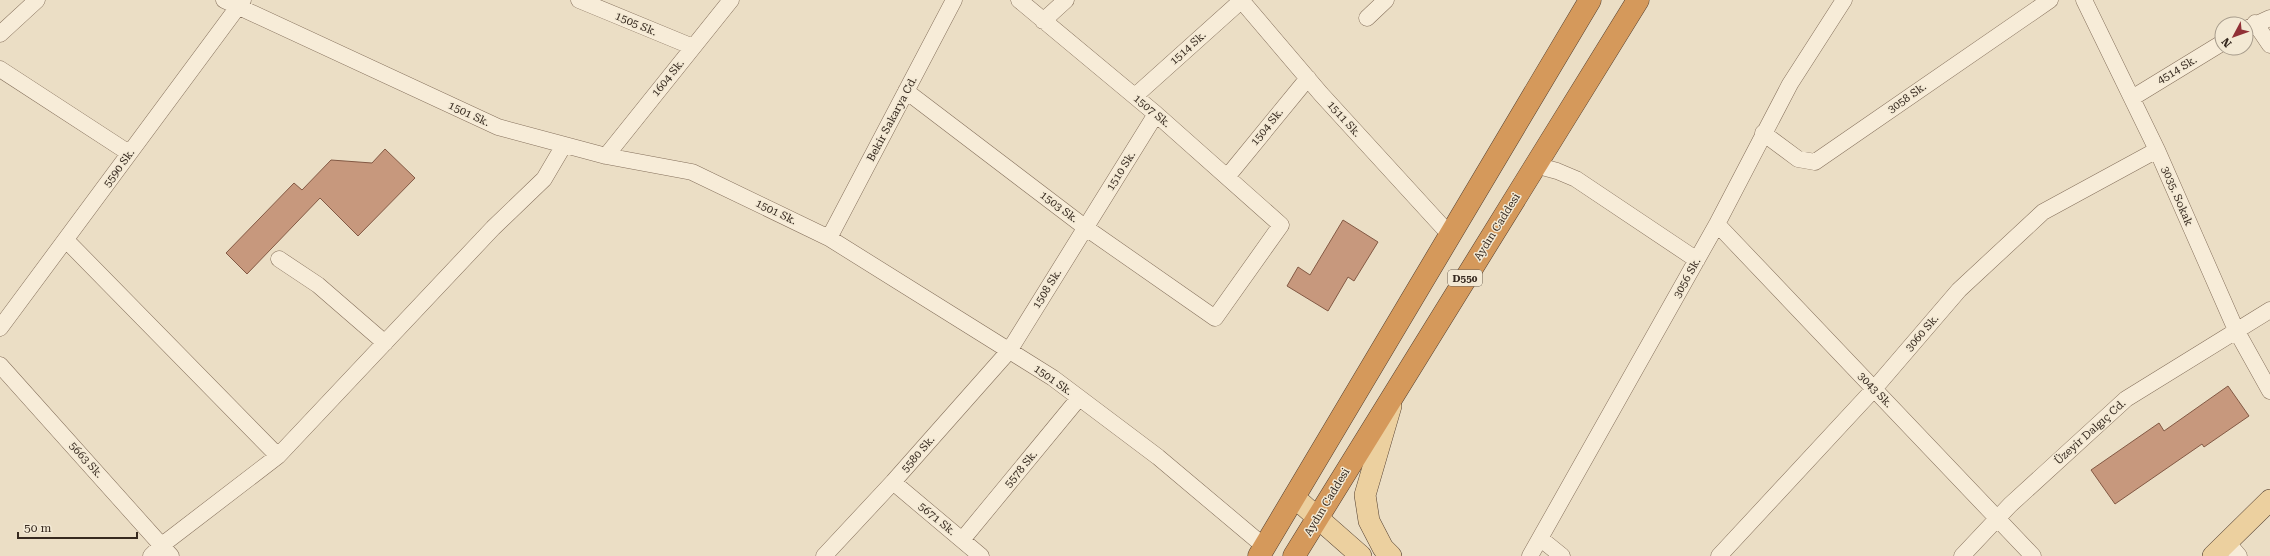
<svg xmlns="http://www.w3.org/2000/svg" width="2270" height="556" font-family="'Roboto Serif',serif">
  <style>
    .building { fill: #c7987d; stroke: #835944 }
    .lines { fill: none; stroke-linecap: round; stroke-linejoin: round }
    .minor-casing { stroke: #85705c; stroke-width: 17 }
    .major-casing { stroke: #533f30; stroke-width: 22 }
    .highway-casing { stroke: #533f30; stroke-width: 23 }
    .minor { stroke: #f7ecd8; stroke-width: 16 }
    .major { stroke: #ecd09f; stroke-width: 21 }
    .highway { stroke: #d5995b; stroke-width: 22 }
    .labels { text-anchor: middle; dominant-baseline: central; stroke-width: 3; stroke-linejoin: round; paint-order: stroke }
    .shield { fill: #f3e9d4; stroke: #6f6355; stroke-width: 1 }
    .shield-label { font-size: 10px; font-weight: bold; fill: #36291f }
    .street-label { font-size: 11px; fill: #36291f; stroke: #f3e9d4 }
  </style>
  <rect width="100%" height="100%" fill="#ebdec5"/>
  <path class="building" d="M385,149L415,178L358,236L320,198L247,274L226,253L294,183L302,190L331,160L372,163Z
    M1343,220L1378,242L1354,281L1348,277L1328,311L1287,286L1298,267L1310,275Z
    M2228,386L2249,416L2204,447L2202,444L2115,504L2091,470L2159,423L2164,431Z"/>
  <g class="lines">
    <defs>
      <path id="minor" d="M224,0L498,127L606,156L692,172L829,238L1053,378L1158,457L1265,547
        M579,0L693,47
        M1241,0L1321,94L1450,235
        M2084,0L2157,150L2236,330L2270,391
        M1367,18L1386,0
        M1043,21L1066,0
        M2255,23L2270,45
        M2246,29L2270,18
        M0,34L37,0
        M0,69L129,153
        M906,91L1086,228L1215,318L1281,225L1156,114L1019,0
        M1135,96L1242,0
        M2132,98L2222,43
        M1763,133L1798,159L1815,162L2050,0
        M606,156L731,0
        M1535,165L1557,171L1576,179L1697,260
        M1227,177L1308,78
        M1717,224L2033,556
        M829,238L954,0
        M66,240L278,456
        M279,259L318,285L385,343
        M0,328L243,0
        M0,365L171,556
        M893,482L981,556
        M1541,539L1562,556
        M962,540L1079,398
        M2227,542L2239,556
        M151,556L162,545L278,456L493,228L544,179L564,145
        M824,556L893,482L1009,351L1156,114
        M1530,556L1717,224L1790,84L1844,0
        M1719,556L1874,389L1959,290L2043,212L2157,150
        M1962,556L2010,505L2126,399L2270,310"/>
      <path id="major" d="M1391,406L1365,495L1369,521L1383,548L1391,556
        M1294,497L1361,556
        M2213,556L2270,500"/>
      <path id="highway" d="M1259,556L1590,0
        M1294,556L1638,0"/>
    </defs>
    <use href="#minor" class="minor-casing"/>
    <use href="#major" class="major-casing"/>
    <use href="#highway" class="highway-casing"/>
    <use href="#minor" class="minor"/>
    <use href="#major" class="major"/>
    <use href="#highway" class="highway"/>
  </g>
  <g class="labels">
    <rect class="shield" x="1448" y="270" width="34" height="16" rx="3"/>
    <g class="shield-label">
      <text x="1465" y="278">D550</text>
    </g>
    <g class="street-label">
      <text transform="translate(636 24) rotate(23)">1505 Sk.</text>
      <text transform="translate(1188 48) rotate(-42)">1514 Sk.</text>
      <text transform="translate(2177 70) rotate(-31)">4514 Sk.</text>
      <text transform="translate(668 78) rotate(-51)">1604 Sk.</text>
      <text transform="translate(1907 98) rotate(-35)">3058 Sk.</text>
      <text transform="translate(1152 111) rotate(40)">1507 Sk.</text>
      <text transform="translate(469 114) rotate(25)">1501 Sk.</text>
      <text transform="translate(892 119) rotate(-62)">Bekir Sakarya Cd.</text>
      <text transform="translate(1344 119) rotate(48)">1511 Sk.</text>
      <text transform="translate(1267 127) rotate(-51)">1504 Sk.</text>
      <text transform="translate(119 168) rotate(-54)">5590 Sk.</text>
      <text transform="translate(1121 171) rotate(-58)">1510 Sk.</text>
      <text transform="translate(2177 196) rotate(67)">3035. Sokak</text>
      <text transform="translate(1059 207) rotate(37)">1503 Sk.</text>
      <text transform="translate(776 212) rotate(26)">1501 Sk.</text>
      <text transform="translate(1497 227) rotate(-58)">Aydın Caddesi</text>
      <text transform="translate(1687 278) rotate(-61)">3056 Sk.</text>
      <text transform="translate(1047 289) rotate(-58)">1508 Sk.</text>
      <text transform="translate(1922 333) rotate(-49)">3060 Sk.</text>
      <text transform="translate(1053 380) rotate(35)">1501 Sk.</text>
      <text transform="translate(1875 390) rotate(46)">3043 Sk.</text>
      <text transform="translate(2090 432) rotate(-42)">Üzeyir Dalgıç Cd.</text>
      <text transform="translate(918 454) rotate(-49)">5580 Sk.</text>
      <text transform="translate(86 460) rotate(48)">5663 Sk.</text>
      <text transform="translate(1021 469) rotate(-50)">5578 Sk.</text>
      <text transform="translate(1327 502) rotate(-59)">Aydın Caddesi</text>
      <text transform="translate(937 519) rotate(40)">5671 Sk.</text>
    </g>
  </g>
  <g transform="translate(2234 36) rotate(229)"><circle r="19" fill="#f3e9d4" stroke="#a79c8c"/>
  <path d="M0-3L7 15L0 10L-7 15Z" fill="#913036"/>
  <text y="-6" font-size="11" font-weight="bold" text-anchor="middle" fill="#36291f">N</text>
  </g>
  <path d="M18 532v6h119v-6" fill="none" stroke="#36291f" stroke-width="2"/>
  <text x="24" y="532" font-size="12" fill="#36291f" stroke="#f3e9d4" stroke-width="3" paint-order="stroke">50 m</text>
</svg>
